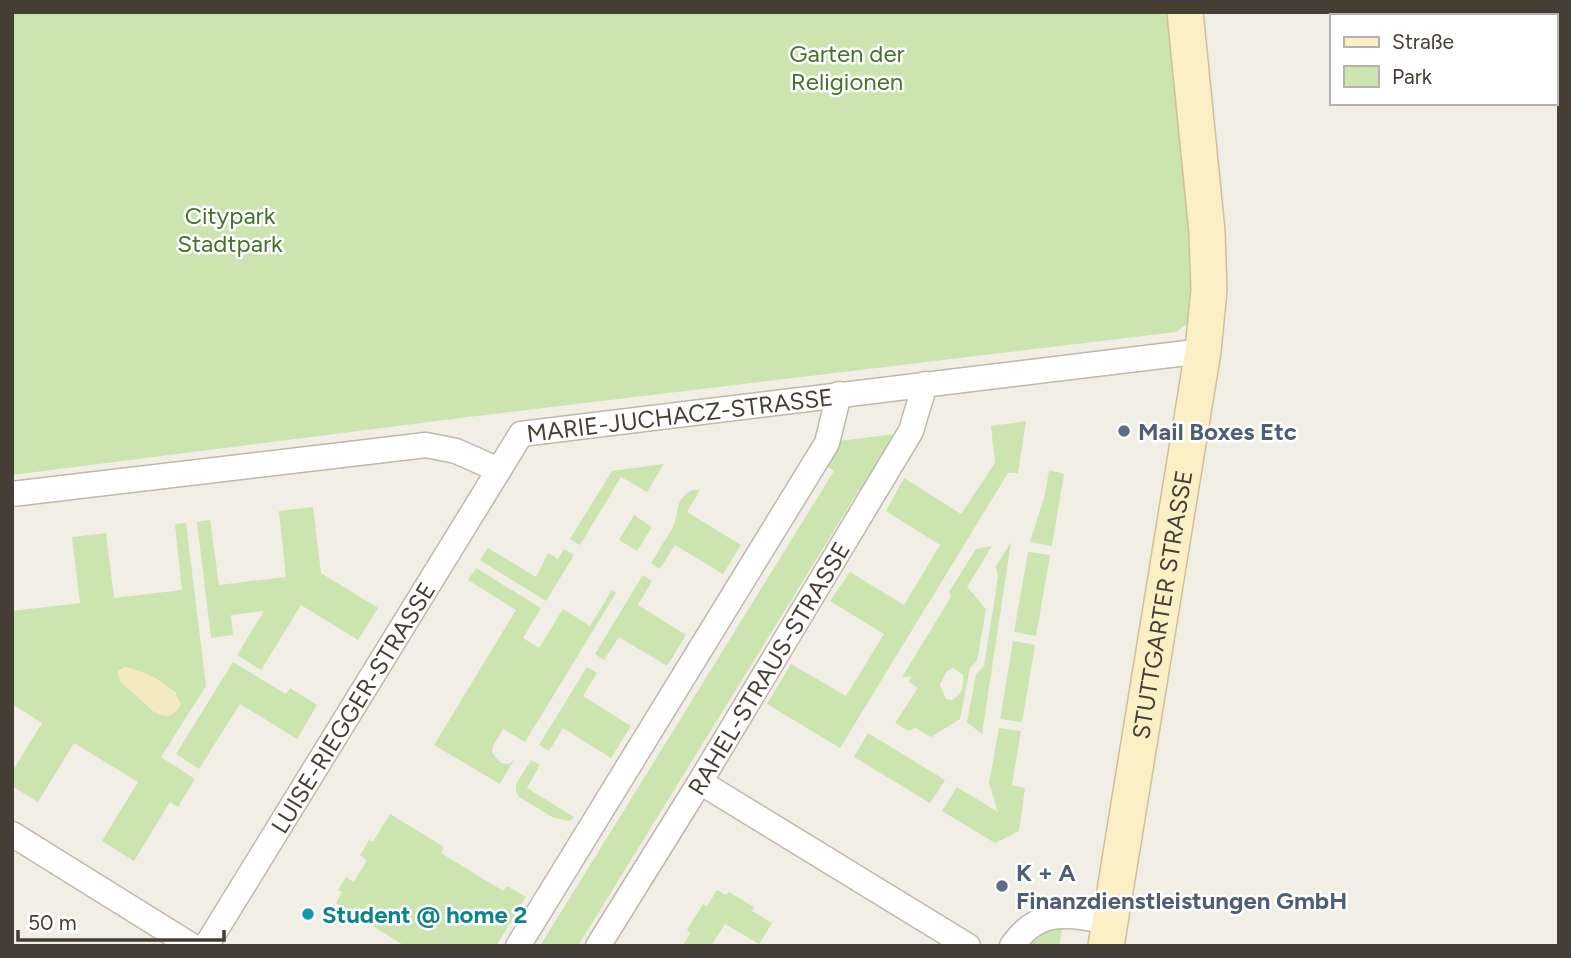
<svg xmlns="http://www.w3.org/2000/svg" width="1571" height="958" font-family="Figtree,sans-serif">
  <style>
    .green { fill: #cce4b0; fill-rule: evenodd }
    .sand { fill: #f4eac2 }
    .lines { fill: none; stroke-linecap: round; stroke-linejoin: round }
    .street-casing { stroke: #bfb8ab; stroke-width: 27 }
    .secondary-casing { stroke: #cfc197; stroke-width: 38 }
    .street { stroke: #fff; stroke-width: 24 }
    .secondary { stroke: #fbefc5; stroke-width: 35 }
    .service-dot { fill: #5c6f8a; stroke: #fff; stroke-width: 2.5 }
    .culture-dot { fill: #0f9aa8; stroke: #fff; stroke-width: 2.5 }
    .labels { text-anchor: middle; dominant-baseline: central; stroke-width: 5; stroke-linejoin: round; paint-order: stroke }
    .park-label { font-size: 24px; fill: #46722c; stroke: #fff }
    .street-label { font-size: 24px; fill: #443e35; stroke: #fff }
    .service-label { font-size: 24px; font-weight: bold; fill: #4e5e75; stroke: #fff; text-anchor: start }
    .culture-label { font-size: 24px; font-weight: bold; fill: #0d838f; stroke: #fff; text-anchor: start }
  </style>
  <rect width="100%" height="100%" fill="#f1eee5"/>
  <path class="green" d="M12,12H1168L1187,151L1194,319L1176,332L460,418L12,475Z
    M1026,421L1018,473H1008L840,748L767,704L791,664L846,696L884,634L830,601L850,572L904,605L940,545L886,511L904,478L961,514L995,463L991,426Z
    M902,433L870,489L859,490L578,946H540L834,471L825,465L840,441Z
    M664,464L647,492L621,477L580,545L570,539L612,471Z
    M1049,470L1064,474L1052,546L1030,542L1045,495Z
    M692,490H700L687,512L741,545L723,574L675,545L660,569L651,563C658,552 665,540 672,529C680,514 673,500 692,490Z
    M313,507L321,573L378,608L358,640L301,605L261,670L237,655L264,611L231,615L233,635L211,638L197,522L210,520L219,585L286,577L279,511Z
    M634,515L652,527L637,551L619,540Z
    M186,523L206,686L161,757L195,779L178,807L170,802L134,861L102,841L138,782L74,743L38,802L12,786V772L42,723L12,704V611L80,603L72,537L106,533L114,598L182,590L175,524ZM125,667L149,675L177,693L154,712L120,681Z
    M1011,542L982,734L967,722L976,674L984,666L998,577L996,566Z
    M992,546L967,587L986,609L977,661L970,668L960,719L931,737L915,728L909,731L895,723L918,688L909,682L912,676L902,677L951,597L949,592L976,549ZM953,668L963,675C964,686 963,694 952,700L946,699L940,685L946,672Z
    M488,548L536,577L548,553L558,559L564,549L574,555L546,601L480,560Z
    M1028,552L1050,555L1036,636L1014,632Z
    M476,568L541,608L523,638L539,648L563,609L590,626L612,590L616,593L525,742L503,729L493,746L492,753L501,763L509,764L514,760L500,784L434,745L516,610L468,580Z
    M643,575L652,581L638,605L686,635L667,666L619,637L604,660L595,654Z
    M1013,641L1035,645L1022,722L1000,719Z
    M233,662L286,694L290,688L317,705L297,739L240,704L199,769L176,754Z
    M587,667L597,673L583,696L631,726L611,758L563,728L549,751L539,745Z
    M999,728L1021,731L1012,785L1025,788L1019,831L995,843L942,811L957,787L998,812L989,783Z
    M868,733L945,780L930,803L854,757Z
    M531,760L540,765L527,788L574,817L570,821L554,818L519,797L516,792V784Z
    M390,814L444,847L441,853L503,891L507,886L526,897L496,946H405L336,903L342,892L338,890L346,877L354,882L367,860L360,855L369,840L373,842Z
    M717,890L726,895L729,892L754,907L752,911L772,923L759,944L725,924L711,946H683L690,933L687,930L703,904L707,906Z
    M1063,925L1059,946H1027L1034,936Z"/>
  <path class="sand" d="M125,667C146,672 172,683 181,704C168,729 151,709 138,697C129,689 118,683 118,671Z"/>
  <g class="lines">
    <defs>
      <g id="street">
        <path d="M12,494L426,445L456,451L499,470"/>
        <path d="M700,782L968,946"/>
        <path d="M12,834L192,946"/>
        <path id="s1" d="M206,946L521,434L1203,351"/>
        <path d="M518,946L827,443L839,394"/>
        <path id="s2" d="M598,946L700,782L911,431L925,384"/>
        <path d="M1012,946C1040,906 1068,915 1110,922"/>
      </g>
      <g id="secondary">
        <path id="s3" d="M1106,946L1203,351L1209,290L1207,232L1185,12"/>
      </g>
    </defs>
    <use href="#street" class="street-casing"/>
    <use href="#secondary" class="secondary-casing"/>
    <use href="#street" class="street"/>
    <use href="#secondary" class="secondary"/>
  </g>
  <g class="service-dot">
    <circle cx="1124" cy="431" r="7"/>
    <circle cx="1002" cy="886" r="7"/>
  </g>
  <circle class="culture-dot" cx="308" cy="914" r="7"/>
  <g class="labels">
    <g class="park-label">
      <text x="847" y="53">Garten der<tspan x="847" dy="28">Religionen</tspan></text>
      <text x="230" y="215">Citypark<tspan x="230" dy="28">Stadtpark</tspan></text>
    </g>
    <g class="street-label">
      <text stroke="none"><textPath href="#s1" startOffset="761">MARIE-JUCHACZ-STRASSE</textPath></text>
      <text stroke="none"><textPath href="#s3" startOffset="346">STUTTGARTER STRASSE</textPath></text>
      <text stroke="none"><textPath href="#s2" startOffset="326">RAHEL-STRAUS-STRASSE</textPath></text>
      <text stroke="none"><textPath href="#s1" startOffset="280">LUISE-RIEGGER-STRASSE</textPath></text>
    </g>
    <g class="service-label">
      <text x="1138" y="431">Mail Boxes Etc</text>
      <text x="1016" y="872">K + A<tspan x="1016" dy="28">Finanzdienstleistungen GmbH</tspan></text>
    </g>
    <g class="culture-label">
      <text x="322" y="914">Student @ home 2</text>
    </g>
  </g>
  <rect width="1571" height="958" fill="none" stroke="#443e35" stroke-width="28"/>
  <rect x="1330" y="14" width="228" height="91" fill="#ffffff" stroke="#b4b2ae" stroke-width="2"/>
  <rect x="1344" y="37" width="35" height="10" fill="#fbefc5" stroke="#b4b2ae" stroke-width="2"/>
  <text x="1392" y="49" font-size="21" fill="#443e35">Straße</text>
  <rect x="1344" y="66" width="35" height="21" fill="#cce4b0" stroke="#b4b2ae" stroke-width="2"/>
  <text x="1392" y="84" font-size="21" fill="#443e35">Park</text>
  <path d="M18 930v10h206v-10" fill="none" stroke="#443e35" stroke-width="3.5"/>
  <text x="28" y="930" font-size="21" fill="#443e35" stroke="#ffffff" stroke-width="5" paint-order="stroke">50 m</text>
</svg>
